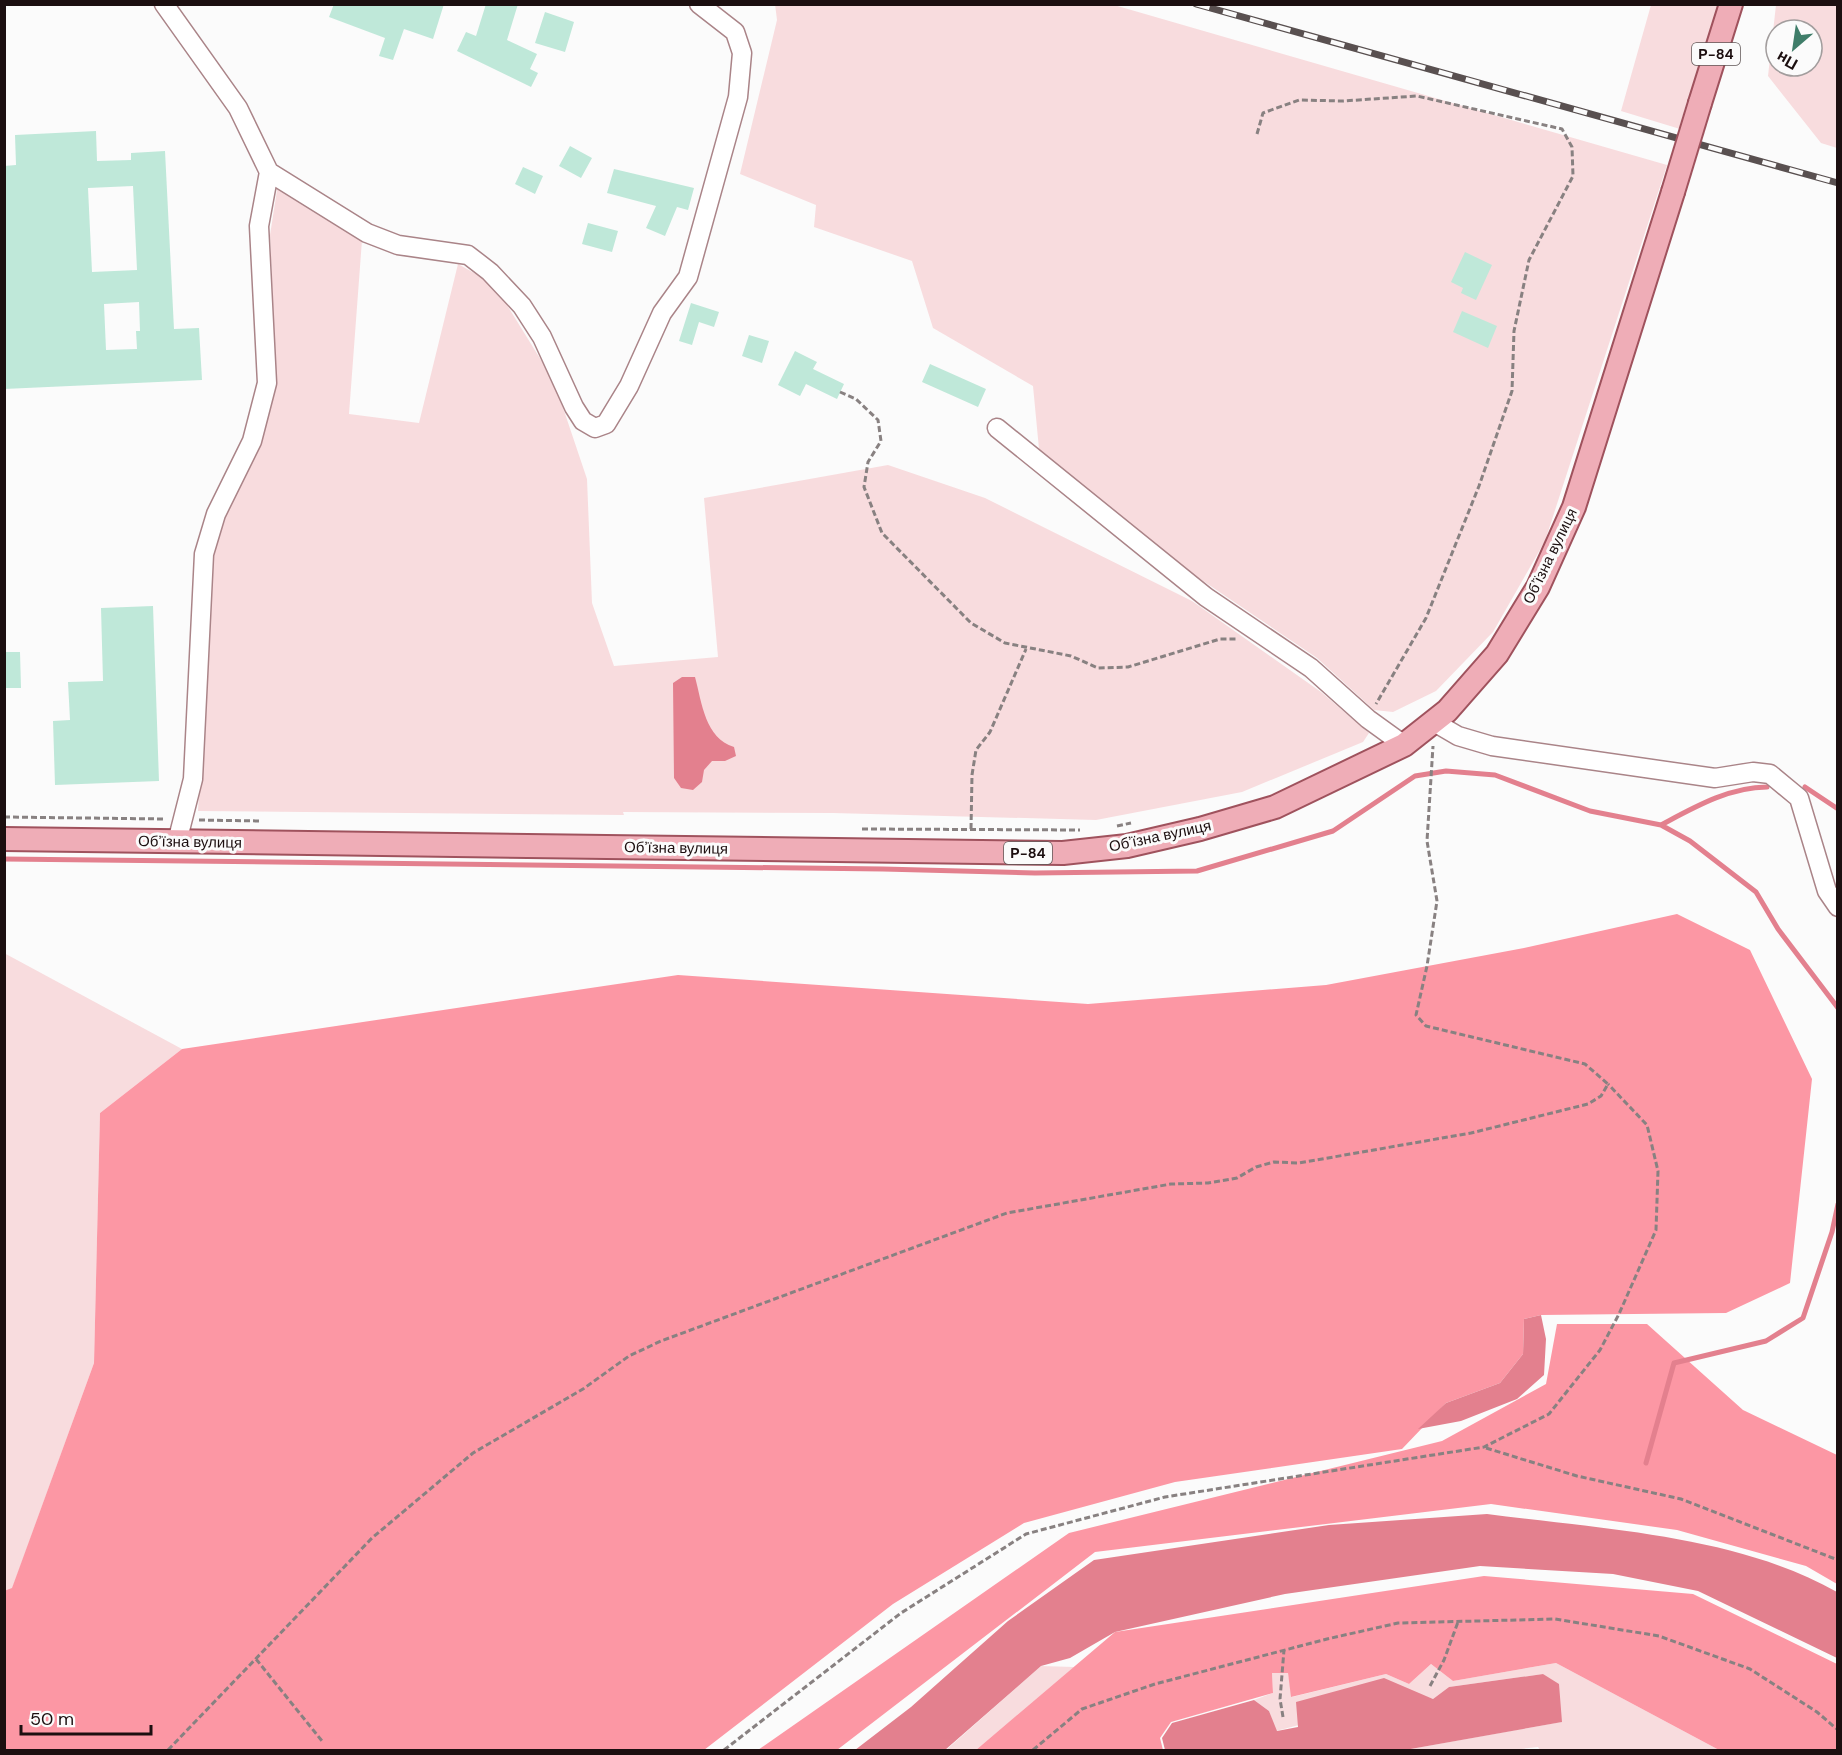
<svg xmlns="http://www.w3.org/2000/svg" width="1842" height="1755" font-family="'DM Sans',sans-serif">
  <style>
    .green { fill: #f8dcde; fill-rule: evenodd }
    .forest { fill: #fc97a4 }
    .water { fill: #e3808e }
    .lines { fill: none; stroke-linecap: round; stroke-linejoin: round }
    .stream { stroke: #e3808e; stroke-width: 5 }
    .building { fill: #bfe8d9; fill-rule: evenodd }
    .minor-casing { stroke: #aa8488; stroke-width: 21 }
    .major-casing { stroke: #9f525d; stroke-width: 26 }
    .path { stroke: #888181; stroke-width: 3; stroke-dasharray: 6 3; stroke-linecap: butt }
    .minor { stroke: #fff; stroke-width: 18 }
    .major { stroke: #efadb7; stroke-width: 22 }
    .rail-casing { stroke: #595050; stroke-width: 7 }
    .rail { stroke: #fbfbfb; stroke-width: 4.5; stroke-dasharray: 14; stroke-linecap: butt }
    .major-bridge-casing { stroke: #9f525d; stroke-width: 26; stroke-linecap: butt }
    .major-bridge { stroke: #efadb7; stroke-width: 22 }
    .labels { text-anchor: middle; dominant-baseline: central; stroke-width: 6; stroke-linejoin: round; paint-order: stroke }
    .shield { fill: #fbfbfb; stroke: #5f5656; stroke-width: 1.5 }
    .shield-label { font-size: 14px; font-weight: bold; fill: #1c0f10 }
    .street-label { font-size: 15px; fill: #1c0f10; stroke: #fbfbfb }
  </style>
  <rect width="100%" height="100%" fill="#fbfbfb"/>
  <path class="green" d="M775,4L1114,5L1667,165L1545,541L1493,632L1436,691L1393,712L1374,710L1317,658L1181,566L1039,449L1033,386L933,328L912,261L814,227L816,205L740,174L777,20Z
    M1651,5H1720L1680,129L1621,111Z
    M1776,5H1837V148L1821,143L1768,76ZM1776,30H1812V66H1776Z
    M278,184L362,240L349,414L419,423L458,264L494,284L554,381L587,479L592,603L614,666L718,657L704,498L888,465L985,498L1192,601L1321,692L1369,733L1363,742L1242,792L1096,820L833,813L623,812L624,815L198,811L211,556L276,380L270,235Z
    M4,953L182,1049L100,1113L94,1363L12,1589L5,1591Z
    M1556,1663L1719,1750H1540L1538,1747L1512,1750H1405L1561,1722L1543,1674L1449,1687L1433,1699L1418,1694L1276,1731L1269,1711L1254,1700L1273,1693L1272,1673H1288L1292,1697L1386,1674L1409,1684L1431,1664L1453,1681Z
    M1041,1666L1074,1667L976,1750H946Z"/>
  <path class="forest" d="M1677,914L1750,950L1812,1079L1790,1283L1726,1313L1541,1315L1524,1319L1523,1354L1500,1383L1446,1403L1402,1449L1175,1482L1024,1523L893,1604L704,1750H5L4,1591L12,1588L94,1363L100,1113L182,1049L678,975L1088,1004L1326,985L1524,948Z
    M1557,1324H1647L1743,1410L1837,1455V1584L1806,1566L1677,1530L1491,1504L1095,1552L837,1750H758L1069,1533L1442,1441L1546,1384Z
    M1484,1576L1693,1594L1837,1664V1750H1719L1556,1663L1453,1681L1431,1664L1409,1684L1386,1674L1291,1697L1288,1673H1272L1273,1693L1171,1722L1160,1738L1163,1750H976L1115,1632Z"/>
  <path class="water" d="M682,677H695C702,703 705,738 734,747L736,756L725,761H712L704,770L702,782L693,790L681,788L674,778L673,683Z
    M1541,1315L1546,1339L1544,1375L1517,1399L1461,1421L1418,1429L1446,1403L1500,1383L1523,1354L1524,1319Z
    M1487,1514C1601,1529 1737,1535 1837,1592V1658L1698,1591L1613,1574L1480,1566L1285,1594L1115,1632L1070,1658L1041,1666L945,1750H855L911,1707L1008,1621L1094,1560L1329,1525Z
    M1543,1674L1559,1684L1562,1722L1405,1750H1165L1162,1738L1172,1723L1254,1700L1269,1711L1277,1731L1298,1727L1296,1702L1384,1678L1433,1699L1449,1687Z"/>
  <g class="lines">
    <path class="stream" d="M1767,787C1729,787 1693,808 1661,825L1690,841L1756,892L1778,929L1838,1008
      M1805,787L1838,809
      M4,859L883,869L1035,873L1197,871L1333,831L1415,776L1446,771L1495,775L1590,811L1661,825
      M1646,1463L1674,1363L1766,1341L1803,1318L1832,1232L1838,1204"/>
  </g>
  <path class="building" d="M334,4H444L433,39L404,29L393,60L379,56L385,38L329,17Z
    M486,4H518L507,40L537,54L530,69L538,73L531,87L457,51L466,32L476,36Z
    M545,12L574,22L565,52L535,43Z
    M96,131L97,161L131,160V153L165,151L174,329L199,328L202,380L4,389V166L16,165L15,135ZM133,186L137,270L92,272L88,188ZM139,302L140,331H136L137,349L106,350L104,304Z
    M570,146L592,158L581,178L559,166Z
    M523,167L543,176L535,194L515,184Z
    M614,169L694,188L688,210L677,207L665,236L646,228L656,206L607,193Z
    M588,223L618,231L612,252L582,244Z
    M1465,252L1492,265L1476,300L1461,293L1463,288L1451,282Z
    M691,303L719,312L714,327L699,322L692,345L679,341Z
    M1462,311L1497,326L1488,348L1453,332Z
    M749,335L769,341L762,363L742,356Z
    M795,351L817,362L813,369L844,384L837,399L806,384L800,396L778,385Z
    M930,364L986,389L978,407L922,382Z
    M153,606L159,781L55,785L53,721L70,720L68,682L103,681L101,608Z
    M4,652H20L21,688H4Z"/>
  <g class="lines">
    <defs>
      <path id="minor" d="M164,4L238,108L269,172L367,233L398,245L468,255L490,272L522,306L542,337L574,407L583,421L595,428L606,424L629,386L662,313L688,277L738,97L742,53L735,32L699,4
        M997,428L1206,597L1311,668L1368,719L1404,745
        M1434,722L1458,736L1492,746L1715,778L1753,772L1770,774L1799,798L1827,891L1838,907
        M177,842L193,779L204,554L216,514L252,441L267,383L259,226L269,172"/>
      <path id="major" d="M1700,103L1731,4
        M4,839L1063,853L1127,846L1200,829L1275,807L1404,745L1447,711L1497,654L1538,587L1574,507L1673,192"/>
    </defs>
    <use href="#minor" class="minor-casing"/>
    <use href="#major" class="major-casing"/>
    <path class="path" d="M1257,134L1263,113L1299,100L1343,101L1417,96L1562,129L1572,147L1573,176L1529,260L1514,331L1512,391L1479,486L1426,618L1376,704
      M840,392L856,399L878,420L881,441L868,462L864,487L882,533L971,623L1005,643L1071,656L1098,668L1128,667L1220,639H1236
      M4,817L165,819
      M199,820L261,821
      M1117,826L1131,823
      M862,829L1080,830
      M971,829L972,775L976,750L990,732L1026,649
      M1486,1448L1577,1476L1681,1499L1838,1560
      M256,1659L322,1741
      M1430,1686L1444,1660L1458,1622
      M1283,1717L1280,1699L1284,1650
      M168,1750L372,1538L473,1453L583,1389L629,1356L661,1341L1007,1213L1171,1184L1208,1183L1237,1178L1256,1167L1274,1162L1299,1163L1471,1133L1588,1104L1601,1096L1608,1084L1585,1064L1426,1026L1416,1015L1427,966L1437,901L1427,841L1433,746
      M724,1750L901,1613L1026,1534L1165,1497L1484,1447L1549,1414L1600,1350L1619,1314L1656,1230L1658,1171L1647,1125L1608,1084
      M1033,1750L1082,1709L1155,1684L1327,1639L1398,1623L1555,1619L1659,1636L1750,1669L1817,1712L1838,1730"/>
    <use href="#minor" class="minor"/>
    <use href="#major" class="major"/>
    <defs>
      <path id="rail" d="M1196,4L1838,183"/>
    </defs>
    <use href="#rail" class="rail-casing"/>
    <use href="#rail" class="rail"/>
    <defs>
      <path id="major-bridge" d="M1673,192L1700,103"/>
    </defs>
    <use href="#major-bridge" class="major-bridge-casing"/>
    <use href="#major-bridge" class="major-bridge"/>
  </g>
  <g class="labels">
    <g class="shield">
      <rect x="1692" y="43" width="48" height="22" rx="4.5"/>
      <rect x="1004" y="842" width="48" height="22" rx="4.5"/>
    </g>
    <g class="shield-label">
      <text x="1716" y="54">Р-84</text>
      <text x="1028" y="853">Р-84</text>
    </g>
    <g class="street-label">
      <text transform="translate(1550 556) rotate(-64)">Обʼїзна вулиця</text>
      <text transform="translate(1160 836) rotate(-12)">Обʼїзна вулиця</text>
      <text transform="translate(190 842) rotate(1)">Обʼїзна вулиця</text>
      <text transform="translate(676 848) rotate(1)">Обʼїзна вулиця</text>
    </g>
  </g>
  <rect width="1842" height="1755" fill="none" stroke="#1c0f10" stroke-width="12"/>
  <g transform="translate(1794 48) rotate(209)"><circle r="28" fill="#fbfbfb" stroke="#a29d9d" stroke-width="1.5"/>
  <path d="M0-4.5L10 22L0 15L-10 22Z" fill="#3f7d69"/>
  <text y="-9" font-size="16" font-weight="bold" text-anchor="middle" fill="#1c0f10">Пн</text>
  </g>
  <path d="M21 1725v9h130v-9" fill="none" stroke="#1c0f10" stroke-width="3"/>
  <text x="30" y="1725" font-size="18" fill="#1c0f10" stroke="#fbfbfb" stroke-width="4.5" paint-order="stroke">50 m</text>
</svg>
